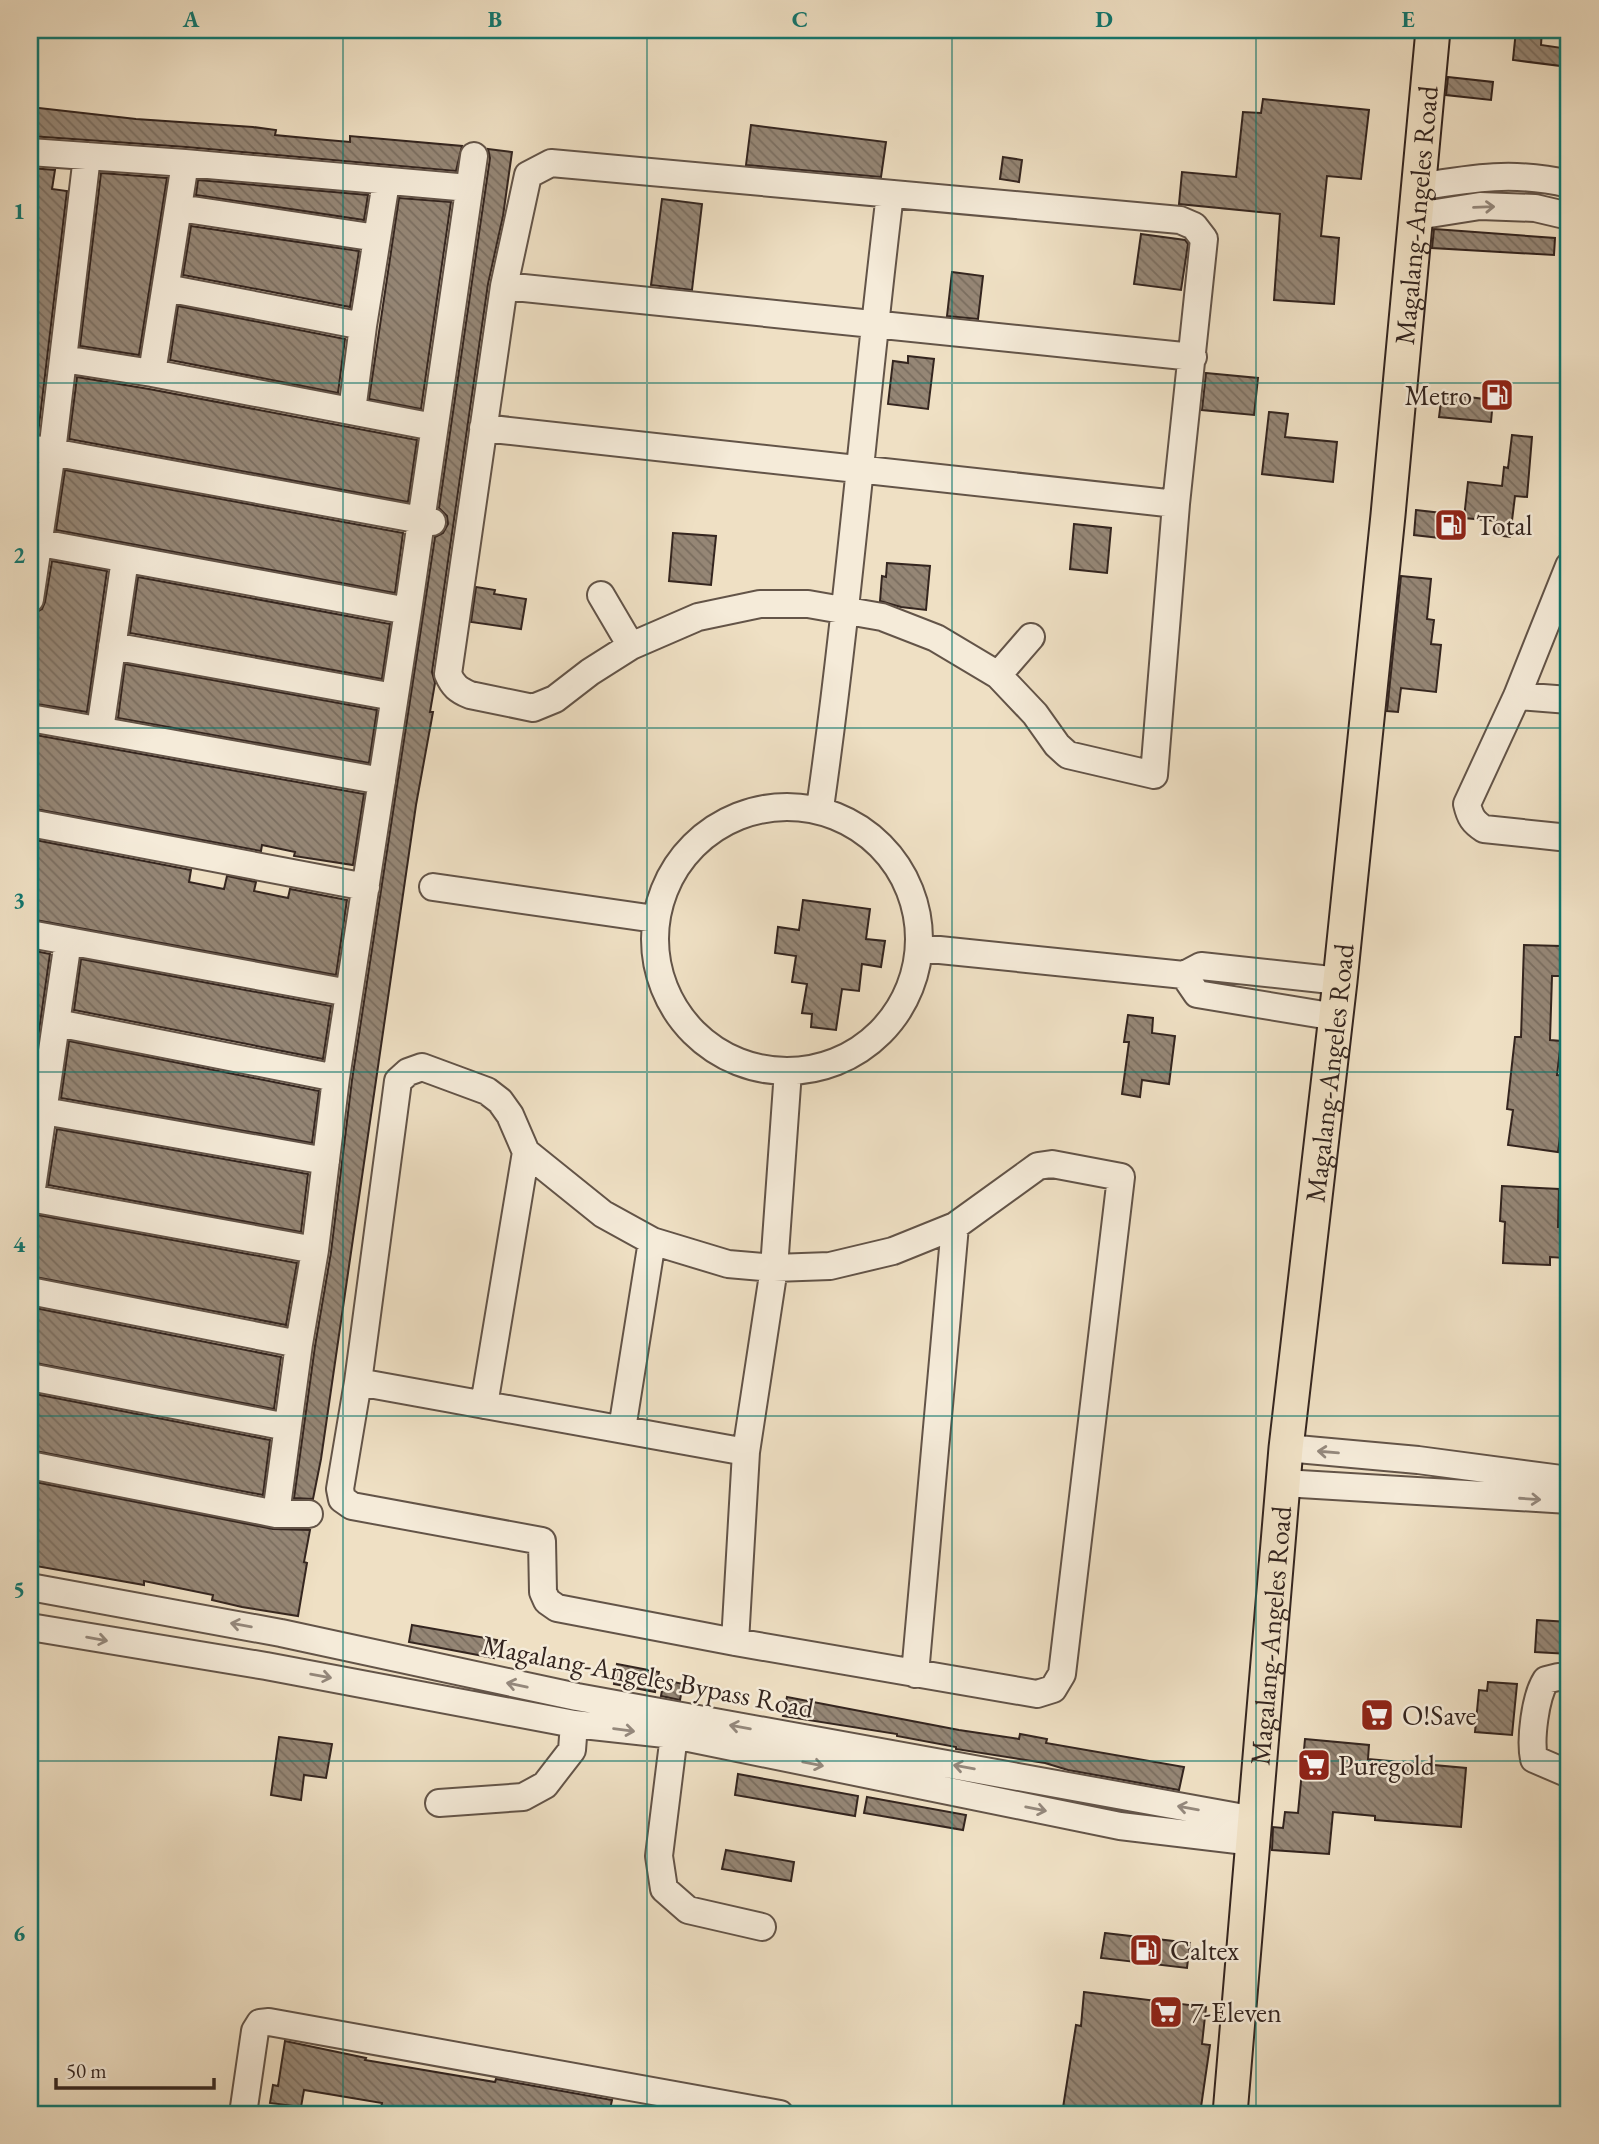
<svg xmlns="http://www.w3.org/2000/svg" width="1599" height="2144" font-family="'EB Garamond',serif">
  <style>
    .building { fill: url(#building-back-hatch); stroke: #34251f; stroke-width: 2 }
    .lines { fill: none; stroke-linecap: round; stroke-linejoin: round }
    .minor-casing { stroke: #635448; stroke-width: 30 }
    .major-casing { stroke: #34251f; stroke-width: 37 }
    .minor { stroke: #f5ebd9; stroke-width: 26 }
    .major { stroke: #efe0c4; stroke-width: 33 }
    .oneway { stroke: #94887c }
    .grid { fill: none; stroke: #0f766e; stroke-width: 2; stroke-opacity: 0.55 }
    .labels { text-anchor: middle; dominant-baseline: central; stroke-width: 5; stroke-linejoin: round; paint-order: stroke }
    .street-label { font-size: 28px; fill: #34251f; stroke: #f5ebd9 }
    .poi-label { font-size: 28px; fill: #34251f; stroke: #f5ebd9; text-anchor: start }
    .neatline { fill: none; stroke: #0f766e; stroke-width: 2.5 }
    .grid-label { font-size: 23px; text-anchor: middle; font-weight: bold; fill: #0f766e }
  </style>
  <defs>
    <pattern id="building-back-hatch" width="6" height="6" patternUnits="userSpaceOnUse" patternTransform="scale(1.75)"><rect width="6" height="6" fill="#958675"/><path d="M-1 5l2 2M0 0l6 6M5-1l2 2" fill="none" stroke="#7a6d5f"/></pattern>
  </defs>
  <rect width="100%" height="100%" fill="#efe0c4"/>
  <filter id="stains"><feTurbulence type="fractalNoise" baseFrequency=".00286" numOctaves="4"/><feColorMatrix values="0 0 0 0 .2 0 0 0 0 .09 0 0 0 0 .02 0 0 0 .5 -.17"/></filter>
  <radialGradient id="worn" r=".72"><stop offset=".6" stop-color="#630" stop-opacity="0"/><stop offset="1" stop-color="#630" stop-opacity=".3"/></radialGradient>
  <path class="building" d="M1516,30H1542L1541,45L1569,49V67L1513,60Z
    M1448,77L1493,82L1491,100L1446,95Z
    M1263,99L1369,110L1361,179L1327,176L1321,236L1339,238L1334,304L1274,300L1280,214L1179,204L1182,172L1236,177L1243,112L1261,113Z
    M30,107L136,119L253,127L276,130L275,135L327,140L350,142V136L462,146L456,171L186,147L30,136Z
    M751,125L886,142L881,177L746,165Z
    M488,149L512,152L503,216L488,284L432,672L435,683L430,712H433L416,805L321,1459L313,1499L294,1498L315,1346L331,1252L352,1080L435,537L443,533L448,524L447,516L439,508L490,158Z
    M1003,157L1022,160L1019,182L1000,179Z
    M30,168L55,170L52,189L67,191L38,434L30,433Z
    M101,173L167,178L139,355L80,346Z
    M198,180L368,195L364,220L196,195Z
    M399,198L451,202L421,409L369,399Z
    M662,199L702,204L692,290L651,285Z
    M191,226L359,251L350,307L183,275Z
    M1434,229L1555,238L1554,255L1432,248Z
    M1141,234L1185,240L1188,244L1181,290L1134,284Z
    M952,272L983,276L978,319L947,316Z
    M178,306L345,339L338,393L170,360Z
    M908,356L934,359L928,409L888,404L893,361L908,363Z
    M1206,373L1258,378L1254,415L1202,410Z
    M77,377L149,389L417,440L408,502L69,439Z
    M1442,394L1493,400L1491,422L1439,417Z
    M1269,412L1288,414L1285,437L1337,442L1333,482L1262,474Z
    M1512,435L1532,437L1527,497L1515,496L1510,537L1494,535L1496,521L1464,518L1468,482L1502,486L1504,467L1508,468Z
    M65,470L403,533L395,593L56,530Z
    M1416,510L1459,515L1457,540L1414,535Z
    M1074,524L1111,528L1107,573L1070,569Z
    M673,533L716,536L711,585L669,581Z
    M52,561L107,571L87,712L30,703V636L33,614L42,609L45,602Z
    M887,563L930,566L926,610L901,607L880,601L882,576L886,577Z
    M1401,576L1431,579L1427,619L1434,620L1431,644L1441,645L1436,692L1401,688L1398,712L1387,711Z
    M138,577L390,624L382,679L130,633Z
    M476,587L495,590L494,594L526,599L521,629L471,622Z
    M125,664L377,710L369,763L118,718Z
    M30,734L364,794L353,865L294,856L295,852L262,845L261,851L30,808Z
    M30,839L191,870L189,882L224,889L227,876L256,882L254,891L288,898L290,889L347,900L336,975L30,919Z
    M803,900L870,909L866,939L885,941L881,967L862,964L859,991L842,989L836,1030L811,1027L812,1014L802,1013L807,984L792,982L796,956L775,953L778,927L799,930Z
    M1524,945L1561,946V976H1552L1550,1040L1561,1041L1557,1075L1568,1076L1558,1152L1508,1145L1513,1110L1507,1109L1515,1037H1521Z
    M30,950L50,954L30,1094Z
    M81,959L331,1006L323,1059L74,1010Z
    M1128,1015L1153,1018L1152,1033L1175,1036L1169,1084L1142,1080L1140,1097L1122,1094L1129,1042H1124Z
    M69,1041L319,1091L312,1143L61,1098Z
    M57,1129L308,1174L301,1232L48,1185Z
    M1502,1186L1559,1189L1558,1227H1567L1565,1258L1550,1257V1265L1503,1263L1505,1222L1500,1221Z
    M38,1215L297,1263L286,1325L30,1276V1217Z
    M30,1307L281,1357L274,1409L30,1362Z
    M30,1393L270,1440L263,1495L30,1450Z
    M30,1481L273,1529L310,1530L304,1562L307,1563L298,1616L242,1607L212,1600L213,1595L144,1581V1585L30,1565Z
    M1537,1620L1569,1622V1654L1535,1652Z
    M412,1625L497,1640L494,1658L409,1642Z
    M617,1664L659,1672L655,1692L614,1684Z
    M664,1680L683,1684L680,1700L661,1696Z
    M1488,1682L1517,1684L1512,1735L1475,1732L1479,1690L1487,1691Z
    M787,1697L959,1730L1019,1739L1020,1734L1047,1739L1046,1743L1184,1767L1179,1790L1068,1770L1045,1763L956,1749V1747L897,1736V1734L783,1716Z
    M279,1737L332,1744L326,1778L304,1775L301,1800L271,1795Z
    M1305,1739L1369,1745L1368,1759L1466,1768L1461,1827L1375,1820V1816L1333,1812L1329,1854L1272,1850L1273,1827L1283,1828L1285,1812L1298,1813Z
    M738,1774L858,1796L855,1816L735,1795Z
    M867,1797L966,1815L963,1830L864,1813Z
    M726,1850L794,1862L791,1881L722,1869Z
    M1105,1933L1190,1943L1187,1968L1101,1958Z
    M1084,1992L1206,2007L1202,2044L1210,2045L1200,2114H1062L1076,2025L1081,2026Z
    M285,2041L366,2058L365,2060L495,2082L496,2079L612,2100L609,2114H503L471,2108L470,2114H391L380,2112L382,2103L304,2090L301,2107L270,2103L273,2085L278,2086Z"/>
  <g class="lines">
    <defs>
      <path id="minor" d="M30,152L185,163L469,188
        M551,163L1180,220L1194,226L1204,239L1176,504L1154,775L1068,755L1057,745L1035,714L998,675L936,638L882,617L808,604H760L698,617L631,646L590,672L555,699L533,708L470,695C458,690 453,686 448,674L504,286L528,175Z
        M1419,187C1473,178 1515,171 1569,184
        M179,208L377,238
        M1417,216L1480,206L1535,208L1569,216
        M504,286L1193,357
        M166,288L363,326
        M63,359L152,373L434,427
        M152,373L185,163
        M352,411L363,326L386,182
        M483,428L1176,504
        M30,448L432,522
        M30,541L408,611
        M1569,566L1517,696L1467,804C1470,817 1473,822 1484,829L1569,838
        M601,595L631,646
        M30,599L52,452L87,156
        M112,646L394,697
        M998,675L1031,637
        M1517,696L1569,700
        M30,718L382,781
        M100,730L125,559
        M655 939a132 132 0 1 1 264 0a132 132 0 1 1-264 0Z
        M820,808C849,604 865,399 890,194
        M30,823L366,887
        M433,887L655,919
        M30,934L349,993
        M920,948L1184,975L1201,966L1340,981
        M1184,975L1197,994L1336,1017
        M57,1023L336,1078
        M422,1067L487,1091L500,1101L510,1115L526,1152L603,1214L652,1241L728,1264L774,1268L830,1266L893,1251L955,1226L1038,1166L1052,1164L1121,1177L1062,1674L1053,1689L1037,1694L735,1642L557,1608L547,1601L543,1592L542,1541L352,1506L342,1499L340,1489L358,1382L398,1081L408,1072Z
        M44,1111L326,1161
        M30,1198L315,1250
        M30,1202L68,941
        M30,1291L299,1344
        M30,1377L287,1427
        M358,1382L746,1452
        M484,1405L526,1152
        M622,1429L652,1241
        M1286,1448L1418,1460L1569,1480
        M30,1465L276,1514H309
        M1283,1483L1569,1500
        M276,1514L299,1344L315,1250L336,1078L408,611L474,156
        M30,1587L281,1633L577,1697L1255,1820
        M30,1627L266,1666L574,1724L674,1735L1120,1826L1254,1842
        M735,1642L746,1452L774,1268L788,1071
        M915,1674L955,1226
        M1569,1678L1558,1677L1546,1680C1535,1697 1530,1740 1534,1759L1569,1774
        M674,1735L659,1856L664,1889L688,1910L762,1927
        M439,1803L523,1797L545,1785L572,1750L574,1724
        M243,2114L255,2031L260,2023L269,2022L780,2114"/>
      <g id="major">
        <path id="s1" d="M1230,2114L1286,1448L1340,981L1388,515L1433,30"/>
      </g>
    </defs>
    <use href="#minor" class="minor-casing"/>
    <use href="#major" class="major-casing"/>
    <use href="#minor" class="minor"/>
    <use href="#major" class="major"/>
  </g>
  <defs><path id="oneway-shaft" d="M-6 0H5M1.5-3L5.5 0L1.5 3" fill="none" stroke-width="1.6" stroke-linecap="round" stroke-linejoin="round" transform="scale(1.75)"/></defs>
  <g class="oneway">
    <use href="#oneway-shaft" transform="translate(1484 207) rotate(-2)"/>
    <use href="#oneway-shaft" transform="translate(1328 1452) rotate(-175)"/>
    <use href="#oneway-shaft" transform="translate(1530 1499) rotate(4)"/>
    <use href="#oneway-shaft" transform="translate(241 1625) rotate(-170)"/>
    <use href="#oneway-shaft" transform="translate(97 1639) rotate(10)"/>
    <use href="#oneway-shaft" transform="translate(321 1676) rotate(10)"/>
    <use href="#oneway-shaft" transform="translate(517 1685) rotate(-168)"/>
    <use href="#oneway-shaft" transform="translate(740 1727) rotate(-170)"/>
    <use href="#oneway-shaft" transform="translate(624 1730) rotate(7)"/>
    <use href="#oneway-shaft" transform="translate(813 1764) rotate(11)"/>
    <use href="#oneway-shaft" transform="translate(964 1767) rotate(-170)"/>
    <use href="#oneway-shaft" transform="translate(1188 1808) rotate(-170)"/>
    <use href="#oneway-shaft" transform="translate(1036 1809) rotate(11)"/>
  </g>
  <path class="grid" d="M343,30V2114M647,30V2114M952,30V2114M1256,30V2114M30,383H1569M30,728H1569M30,1072H1569M30,1416H1569M30,1761H1569"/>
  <defs>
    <symbol id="fuel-square" viewBox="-11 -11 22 22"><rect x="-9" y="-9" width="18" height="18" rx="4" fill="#8f2418" stroke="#f5ebd9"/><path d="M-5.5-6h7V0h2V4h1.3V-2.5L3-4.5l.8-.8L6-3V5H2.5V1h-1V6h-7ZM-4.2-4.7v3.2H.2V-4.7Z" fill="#fff"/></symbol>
    <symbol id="supermarket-square" viewBox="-11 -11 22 22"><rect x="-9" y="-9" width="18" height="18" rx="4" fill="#8f2418" stroke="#f5ebd9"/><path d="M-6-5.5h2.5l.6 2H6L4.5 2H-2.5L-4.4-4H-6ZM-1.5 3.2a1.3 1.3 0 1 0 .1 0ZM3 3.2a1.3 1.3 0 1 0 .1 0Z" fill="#fff"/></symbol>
  </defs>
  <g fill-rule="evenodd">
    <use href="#fuel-square" x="1478" y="376" width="38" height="38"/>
    <use href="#fuel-square" x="1432" y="506" width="38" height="38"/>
    <use href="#supermarket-square" x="1358" y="1696" width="38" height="38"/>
    <use href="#supermarket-square" x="1295" y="1746" width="38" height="38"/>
    <use href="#fuel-square" x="1127" y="1931" width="38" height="38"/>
    <use href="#supermarket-square" x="1147" y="1993" width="38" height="38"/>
  </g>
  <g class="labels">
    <g class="street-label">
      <text stroke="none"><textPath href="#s1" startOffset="1908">Magalang-Angeles Road</textPath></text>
      <text stroke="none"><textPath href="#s1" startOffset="1046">Magalang-Angeles Road</textPath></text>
      <text stroke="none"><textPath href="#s1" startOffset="480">Magalang-Angeles Road</textPath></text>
      <text transform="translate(648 1676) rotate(11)">Magalang-Angeles Bypass Road</text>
    </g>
    <g class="poi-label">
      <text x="1472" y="395" text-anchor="end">Metro</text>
      <text x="1476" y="525">Total</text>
      <text x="1402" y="1715">O!Save</text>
      <text x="1338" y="1765">Puregold</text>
      <text x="1170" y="1950">Caltex</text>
      <text x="1190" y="2012">7-Eleven</text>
    </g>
  </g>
  <rect width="1599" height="2144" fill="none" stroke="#efe0c4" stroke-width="77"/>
  <path d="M56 2078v10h158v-10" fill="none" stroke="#34251f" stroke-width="3.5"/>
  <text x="66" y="2078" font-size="21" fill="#34251f" stroke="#f5ebd9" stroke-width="5" paint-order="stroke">50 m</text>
  <rect x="38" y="38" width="1522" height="2068" class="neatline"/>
  <g class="grid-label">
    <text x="191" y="27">A</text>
    <text x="495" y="27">B</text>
    <text x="800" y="27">C</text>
    <text x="1104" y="27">D</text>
    <text x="1408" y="27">E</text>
    <text x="19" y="219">1</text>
    <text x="19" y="563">2</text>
    <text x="19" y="908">3</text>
    <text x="19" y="1252">4</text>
    <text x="19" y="1597">5</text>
    <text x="19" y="1941">6</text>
  </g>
  <rect width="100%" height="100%" filter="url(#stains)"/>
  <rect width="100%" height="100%" fill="url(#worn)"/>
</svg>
